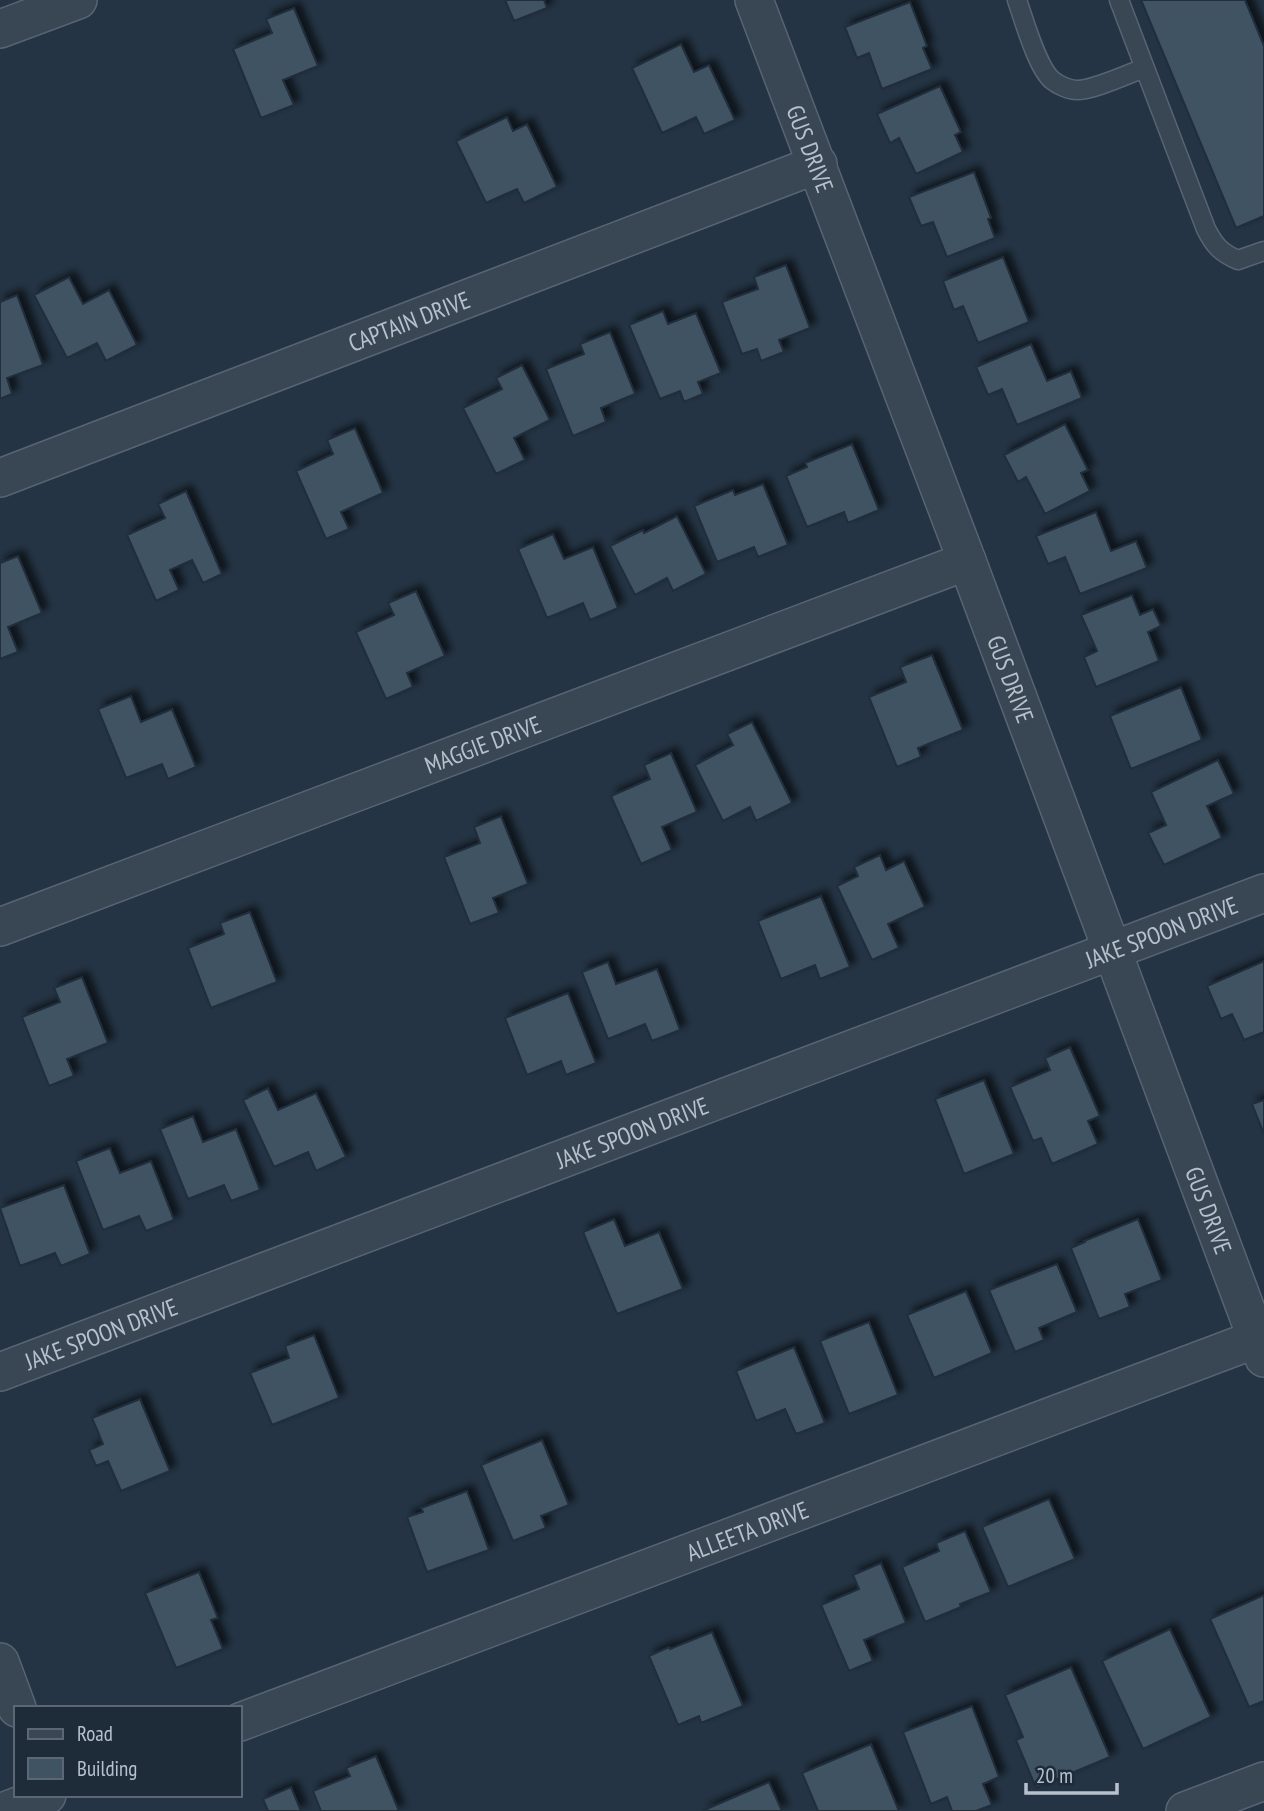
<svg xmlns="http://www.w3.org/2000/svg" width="1264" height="1811" font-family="'PT Sans Narrow',sans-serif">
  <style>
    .building { fill: #405363; stroke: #202d3b; stroke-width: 2; filter: url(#shadow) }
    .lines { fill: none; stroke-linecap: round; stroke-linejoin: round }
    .service-casing { stroke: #576471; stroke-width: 21 }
    .minor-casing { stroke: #576471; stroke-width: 40 }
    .service { stroke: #394653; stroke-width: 18 }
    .minor { stroke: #394653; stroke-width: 37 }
    .labels { text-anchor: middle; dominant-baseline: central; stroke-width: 7; stroke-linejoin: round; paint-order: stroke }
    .street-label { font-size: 24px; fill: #b6c1cd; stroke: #1e2b39 }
  </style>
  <defs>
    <filter id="shadow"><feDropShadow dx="6" dy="-6" stdDeviation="3.5" flood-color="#0009"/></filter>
  </defs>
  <rect width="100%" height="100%" fill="#243444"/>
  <path class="building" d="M505,0H544L547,8L514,21Z
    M1141,0H1245L1264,46V216L1236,228Z
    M910,2L927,46L923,48L932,69L882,89L869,53L857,58L845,27Z
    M294,8L318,66L283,80L294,105L261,118L233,49L272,33L266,19Z
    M681,44L694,72L709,65L735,120L704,134L696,117L662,133L632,68Z
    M940,86L961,132L955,135L963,152L916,174L899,138L890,143L877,114Z
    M507,117L513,131L527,124L557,187L524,203L517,189L486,203L456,141Z
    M974,172L991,218L988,219L995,238L947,257L933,222L921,226L909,197Z
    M1003,257L1029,322L978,343L963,306L954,310L943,281Z
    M786,265L810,328L779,340L784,352L761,361L757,349L742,354L722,302L758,289L754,277Z
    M69,277L83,304L109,290L137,345L106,361L97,343L67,358L34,295Z
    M17,295L43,365L7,378L12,394L0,399V302Z
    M663,311L668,324L696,313L721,373L698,382L703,394L684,402L680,391L660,399L629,325Z
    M610,332L635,394L601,408L606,422L573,436L546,369L584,354L580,344Z
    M1031,344L1047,381L1071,371L1082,398L1017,425L1002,389L988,395L976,367Z
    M522,365L550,420L514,438L525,460L496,474L463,408L502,389L496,378Z
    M1065,424L1088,470L1081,473L1090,491L1045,514L1026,477L1018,482L1004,455Z
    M355,428L383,493L341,512L349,529L326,539L296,471L333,454L327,440Z
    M852,444L879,510L848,523L844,512L807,527L786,476L807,467L805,463Z
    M763,484L788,545L758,557L754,547L717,562L694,506L733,490L735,495Z
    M186,491L222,574L203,583L192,560L170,570L179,590L156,601L127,535L165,518L158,504Z
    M1096,512L1111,551L1136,541L1147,568L1080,594L1065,557L1048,564L1036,536Z
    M677,516L706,574L673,591L667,578L635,595L610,546L643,530L644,533Z
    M553,534L564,559L593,547L618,608L590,620L583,603L547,618L518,549Z
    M18,556L42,613L8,627L18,652L0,659V563Z
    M416,591L445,656L407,673L413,687L386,699L356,632L394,615L388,603Z
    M1132,595L1140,615L1153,609L1161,626L1148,632L1159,661L1096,687L1084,657L1097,651L1081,615Z
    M932,655L963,730L918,748L921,757L897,767L869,697L906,682L900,667Z
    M1181,687L1202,740L1131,769L1110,716Z
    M131,696L141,722L172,709L196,767L168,779L162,764L126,778L98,709Z
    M752,722L792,803L756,821L750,807L723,821L695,765L733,745L727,734Z
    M671,753L697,812L662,827L672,850L641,864L611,796L650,779L644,765Z
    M1218,760L1234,794L1207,806L1222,838L1164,865L1148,833L1166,825L1151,792Z
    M501,816L528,884L493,898L499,913L470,924L444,857L480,843L474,827Z
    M880,855L886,870L904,861L925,907L888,924L899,948L872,960L837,886L858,876L854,867Z
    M821,896L850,967L820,979L815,965L781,979L758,921Z
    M250,912L277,982L211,1008L188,948L224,934L220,923Z
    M1264,961V1032L1244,1040L1232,1014L1221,1019L1207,986Z
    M608,962L616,984L657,969L680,1030L652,1041L645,1024L608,1039L582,972Z
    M82,977L108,1043L67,1059L74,1076L49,1086L22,1017L60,1002L54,988Z
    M568,993L596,1063L566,1075L561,1061L527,1075L505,1018Z
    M1070,1047L1100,1116L1088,1121L1098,1144L1052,1164L1041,1138L1033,1141L1010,1087L1050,1070L1045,1058Z
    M984,1080L1014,1154L964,1174L935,1099Z
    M268,1088L278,1110L316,1093L346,1157L316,1171L308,1152L274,1167L243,1100Z
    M1264,1100V1134L1252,1104Z
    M193,1116L203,1142L236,1129L260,1190L231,1201L224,1185L188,1199L160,1129Z
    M110,1148L120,1173L151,1161L174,1220L146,1231L139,1216L103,1230L76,1161Z
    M64,1185L90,1254L61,1266L55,1253L20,1266L0,1208Z
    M614,1219L625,1246L659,1232L683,1289L617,1314L583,1232Z
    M1138,1219L1162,1280L1125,1294L1130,1307L1099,1319L1071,1248L1085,1242L1084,1241Z
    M1057,1264L1077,1312L1039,1328L1044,1340L1015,1352L989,1290Z
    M966,1291L992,1353L934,1378L907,1315Z
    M869,1322L898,1395L849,1414L820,1341Z
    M314,1335L339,1398L272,1425L250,1373L289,1358L285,1346Z
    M794,1347L825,1423L796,1434L785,1409L756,1421L736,1371Z
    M140,1399L170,1471L121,1491L108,1461L96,1466L89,1450L103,1444L92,1418Z
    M542,1440L569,1505L541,1516L546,1528L513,1541L481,1465Z
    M467,1491L489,1550L427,1572L407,1517L423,1512L421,1508Z
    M1049,1499L1075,1559L1008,1587L982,1527Z
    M965,1531L991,1592L960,1604L961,1607L925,1622L902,1567L939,1551L936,1543Z
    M881,1563L906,1623L864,1640L873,1661L849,1671L821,1605L859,1589L853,1575Z
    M199,1572L218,1618L211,1620L223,1649L176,1668L145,1593Z
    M1264,1595V1701L1249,1707L1210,1619Z
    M1170,1629L1211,1717L1143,1749L1102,1661Z
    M712,1632L743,1706L701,1723L699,1716L678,1725L649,1656L669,1647L670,1649Z
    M1071,1667L1110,1757L1036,1788L1016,1740L1023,1737L1005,1695Z
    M972,1706L999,1777L983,1784L992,1805L976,1811H952L947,1797L931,1804L903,1732Z
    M871,1744L899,1811H818L802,1773Z
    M376,1756L399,1811H321L313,1791L350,1776L346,1768Z
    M769,1782L782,1811H702Z
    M291,1787L301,1811H268L263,1799Z"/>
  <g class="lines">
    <defs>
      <path id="service" d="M1017,0C1024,20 1037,67 1052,80C1058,85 1069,90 1077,90C1094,90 1127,74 1145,68
        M1119,0L1206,229C1214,245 1221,253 1238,260L1264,251"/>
      <g id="minor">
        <path id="s1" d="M754,0L967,561L1264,1358"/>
        <path d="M0,29L78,0"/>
        <path id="s2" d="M0,478L818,164"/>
        <path id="s3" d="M0,927L967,561"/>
        <path id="s4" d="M0,1372L1264,893"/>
        <path d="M0,1662L17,1708"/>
        <path id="s5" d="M240,1722L1256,1339"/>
        <path d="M5,1811L47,1795"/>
        <path d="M1185,1811L1264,1781"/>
      </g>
    </defs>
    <use href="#service" class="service-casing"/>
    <use href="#minor" class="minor-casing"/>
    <use href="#service" class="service"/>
    <use href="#minor" class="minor"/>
  </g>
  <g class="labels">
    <g class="street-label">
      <text stroke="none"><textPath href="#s1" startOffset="159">GUS DRIVE</textPath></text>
      <text stroke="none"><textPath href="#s2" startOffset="438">CAPTAIN DRIVE</textPath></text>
      <text stroke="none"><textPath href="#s1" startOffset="726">GUS DRIVE</textPath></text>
      <text stroke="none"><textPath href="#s3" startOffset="516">MAGGIE DRIVE</textPath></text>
      <text stroke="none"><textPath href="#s4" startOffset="1242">JAKE SPOON DRIVE</textPath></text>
      <text stroke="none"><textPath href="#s4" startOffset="676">JAKE SPOON DRIVE</textPath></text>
      <text stroke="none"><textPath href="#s1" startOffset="1293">GUS DRIVE</textPath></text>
      <text stroke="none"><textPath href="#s4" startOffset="108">JAKE SPOON DRIVE</textPath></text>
      <text stroke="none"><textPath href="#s5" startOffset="542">ALLEETA DRIVE</textPath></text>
    </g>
  </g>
  <rect x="14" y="1706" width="228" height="91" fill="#1e2b39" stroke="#5b6774" stroke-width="2"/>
  <rect x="28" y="1729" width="35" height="10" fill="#394653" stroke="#5b6774" stroke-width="2"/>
  <text x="77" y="1741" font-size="21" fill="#b6c1cd">Road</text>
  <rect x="28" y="1758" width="35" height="21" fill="#405363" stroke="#5b6774" stroke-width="2"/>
  <text x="77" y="1776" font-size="21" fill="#b6c1cd">Building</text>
  <path d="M1026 1783v10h91v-10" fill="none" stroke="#b6c1cd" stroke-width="3.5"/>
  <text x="1036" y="1783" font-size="21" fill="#b6c1cd" stroke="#1e2b39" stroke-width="5" paint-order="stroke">20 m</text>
</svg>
